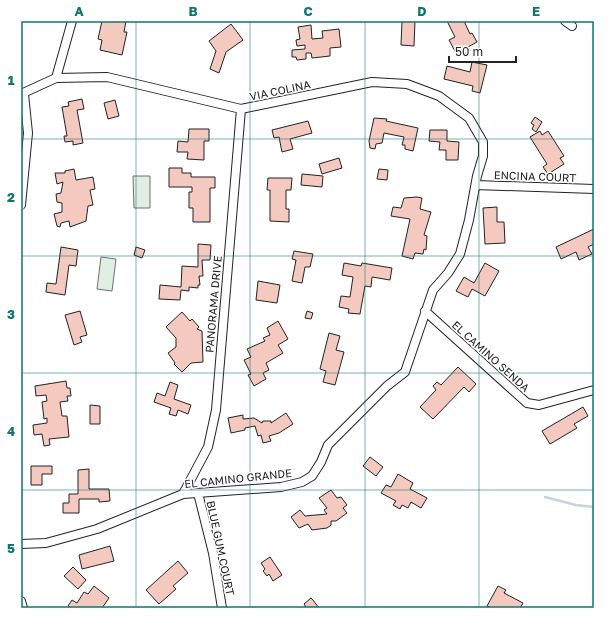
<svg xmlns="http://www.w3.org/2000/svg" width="615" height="629" font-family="'Golos Text',sans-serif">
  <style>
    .green { fill: #e0efe3; stroke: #6f6f6f }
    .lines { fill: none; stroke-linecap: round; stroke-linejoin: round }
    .stream { stroke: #c7d3dd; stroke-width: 2.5 }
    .building { fill: #f3c9c0; stroke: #222 }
    .street-casing { stroke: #222; stroke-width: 10 }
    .street { stroke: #fff; stroke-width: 8 }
    .grid { fill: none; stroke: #0f766e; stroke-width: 1; stroke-opacity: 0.55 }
    .labels { text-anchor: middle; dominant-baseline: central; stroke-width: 3; stroke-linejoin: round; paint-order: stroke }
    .street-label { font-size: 11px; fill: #222; stroke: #fff }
    .neatline { fill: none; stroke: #0f766e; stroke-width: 1.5 }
    .grid-label { font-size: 13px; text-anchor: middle; font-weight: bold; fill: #0f766e }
  </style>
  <rect width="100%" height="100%" fill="#fff"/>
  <path class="green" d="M133,176H150V208H134Z
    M101,257L116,259L112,291L97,289Z"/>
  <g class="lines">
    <path class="stream" d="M545,497L576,505L594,507"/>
  </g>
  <path class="building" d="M102,21H126L124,32H127L122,55L100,50L102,40L98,39Z
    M402,21H415L414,46L401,45Z
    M447,21H464L470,34L472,33L477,42L468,47L470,51L458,57L449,40L455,37Z
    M231,24L243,40L226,52L219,73L210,69L216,51L209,41Z
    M311,25L312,39L323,38L322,31L339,29L341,47L330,48V56L312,58L311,53H306V59L297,60L296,57H292V50L305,49V45L297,46L296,40L300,39L298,27Z
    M472,62L487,65L480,93L472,91L473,86L444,79L447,66L470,72Z
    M82,99L84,109L77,110L83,143L73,145V141L65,142L64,136H67L62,107L69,106L68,102Z
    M115,100L119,116L108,119L104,103Z
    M535,117L542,122L536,132L532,129L534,125L531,123Z
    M374,118L387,119L386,121L418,128L413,151L405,149V145H402L404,137L384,133L382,143L376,144L375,149L370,148L369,141Z
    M308,121L312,133L290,139L293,149L282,152L279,137L274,138L272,130Z
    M189,129H209V141H204V160L187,159L188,152H177L178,141L188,142Z
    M430,130H447V141L459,142L458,160H446V150H439L440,142L429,141Z
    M540,131L542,135L548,131L564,156L560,158L564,164L548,174L543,167L547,164L530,137Z
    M339,158L342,168L322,174L319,164Z
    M169,168H182V173H191V177H215V188H210V222H193V208H189V192H192V187H169Z
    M74,169L76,180L93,177L95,189L90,190L93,205L88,206L86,221L70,227L69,221L61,223L60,227L57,226L54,214L62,212V203L57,202L56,194L61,193L63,182L57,184L55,173H65V171Z
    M379,169L388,170L387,180L377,179Z
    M302,174L323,176L322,187L301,185Z
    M268,178H292L291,190H286V209H289V222L270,221V190H267Z
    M417,197L422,198L420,209L431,212L424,235L427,236L426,250L424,249L423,254L415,253L413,259L402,256L410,219L391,216L393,207L401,208L404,198Z
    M497,207V222H504L505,243L485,244L483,208Z
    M594,229V244L588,247L592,254L579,260L576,252L561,259L556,247Z
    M198,244L211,245L210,260H202L203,276H199L200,285H198V288L189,287V291L181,290L180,300L159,299L160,285L181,287L182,266L198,267Z
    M61,247L78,250L76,266L69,265L65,295L46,292L47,283L56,284Z
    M136,247L145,250L142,258L134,255Z
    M294,251L313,254L310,267H305L302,283L292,281L296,260L292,259Z
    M344,263L361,266L362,263L392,268L390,280L372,277L371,287L365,286L360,314L348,313L349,309L339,307L341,296L350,297L353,277L342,275Z
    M485,263L499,271L485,296L472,289L468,297L456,291L464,277L474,283Z
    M258,281L280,285L277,303L256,300Z
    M80,311L87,335L80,337L82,342L74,345L65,315Z
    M307,311L313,313L311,319L305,318Z
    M182,312L190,321L192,319L199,327L197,329L202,331L203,362L191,363L182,372L174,364L175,363L168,353L176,347V338L166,327Z
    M278,321L288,339L278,345L283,353L266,363L269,370L263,373L266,379L254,386L248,375L251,374L244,360L251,357L247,349L265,341L263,338L270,335L267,328Z
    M329,333L340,336L336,350L344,352L335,385L323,382L326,371L320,369Z
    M458,367L476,384L469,392L464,387L433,419L420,407L436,390L433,386L437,382L441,385Z
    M66,381L67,388H70L71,396H67L68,401L60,402L62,416H67L69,437L49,439L50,445L44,446L42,434L34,435L33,425L47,423V418L44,419L42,402L47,401L46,395L36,396L35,386Z
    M170,382L178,385L174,399L191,405L188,414L178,410L176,416L169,414L171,408L154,402L157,393L165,396Z
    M90,405L100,406V424H90Z
    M583,407L588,416L574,424L577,428L550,444L542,431Z
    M286,413L293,424L279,433L269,436L271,441L263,443L261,435L258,436L255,426L245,428V430L231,433L228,418L243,415V419L254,418L262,423L263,421H271V423Z
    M370,457L383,467L376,476L363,466Z
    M31,466H52V474H42V485H31Z
    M89,469V489H109L110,501L99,502V499H79V513H63V503H69V494H78V470Z
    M398,474L413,483L410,489L427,498L421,508L411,502L408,508L402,505L400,509L393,505L396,501L381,493L386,485L391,487Z
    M331,490L337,498L341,497L347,505L343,508L347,513L336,521H331V525L327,528L312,530L308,524L299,528L291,517L300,510L305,516L327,514L324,510L327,508L319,498Z
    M110,546L114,561L82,569L79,555Z
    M270,557L282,575L273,581L269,574L267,576L263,571L265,569L261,563Z
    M178,561L188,573L173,586L176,589L159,604L146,590Z
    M73,567L86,580L78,589L64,576Z
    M94,586L109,598L102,608H71L68,606L72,600L77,603L84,592L88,594Z
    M498,586L506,590L504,593L523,603L520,608H492L487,606Z
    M311,598L313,600L319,608H304L306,607L304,604Z"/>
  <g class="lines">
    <defs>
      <path id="street" d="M565,21L572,26
        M56,78L72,21
        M21,94L56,78L107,77L241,109L372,82L407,84L439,96L469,118L483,142V156L477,176L469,220L460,254L448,273L433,290L405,372L387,386L328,445L321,462L312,476L302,482L281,487L183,494L97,529L46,543L21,544
        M476,185L594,189
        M21,205L28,133L24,94
        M425,311L527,403L539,405L594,390
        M198,493L213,553L222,608
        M183,494L208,447L216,410L241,109
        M21,601L23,608"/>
    </defs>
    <use href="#street" class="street-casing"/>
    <use href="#street" class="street"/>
  </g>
  <path class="grid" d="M136,21V608M250,21V608M365,21V608M479,21V608M21,139H594M21,256H594M21,373H594M21,490H594"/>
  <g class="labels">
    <g class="street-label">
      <text transform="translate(280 90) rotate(-12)">VIA COLINA</text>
      <text transform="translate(535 176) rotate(2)">ENCINA COURT</text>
      <text transform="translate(213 304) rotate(-85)">PANORAMA DRIVE</text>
      <text transform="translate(491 356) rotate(42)">EL CAMINO SENDA</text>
      <text transform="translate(238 478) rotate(-6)">EL CAMINO GRANDE</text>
      <text transform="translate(221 548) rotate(78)">BLUE GUM COURT</text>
    </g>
  </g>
  <rect width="615" height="629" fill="none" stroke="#ffffff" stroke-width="44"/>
  <path d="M449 56v6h67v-6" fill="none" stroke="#222222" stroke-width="2"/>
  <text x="455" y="56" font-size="12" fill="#222222" stroke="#ffffff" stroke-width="3" paint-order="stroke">50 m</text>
  <rect x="22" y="22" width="571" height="585" class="neatline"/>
  <g class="grid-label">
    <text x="79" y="16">A</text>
    <text x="193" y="16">B</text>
    <text x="308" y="16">C</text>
    <text x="422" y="16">D</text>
    <text x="536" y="16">E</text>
    <text x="11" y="85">1</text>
    <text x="11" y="202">2</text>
    <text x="11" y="319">3</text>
    <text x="11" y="436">4</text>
    <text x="11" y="553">5</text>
  </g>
</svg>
